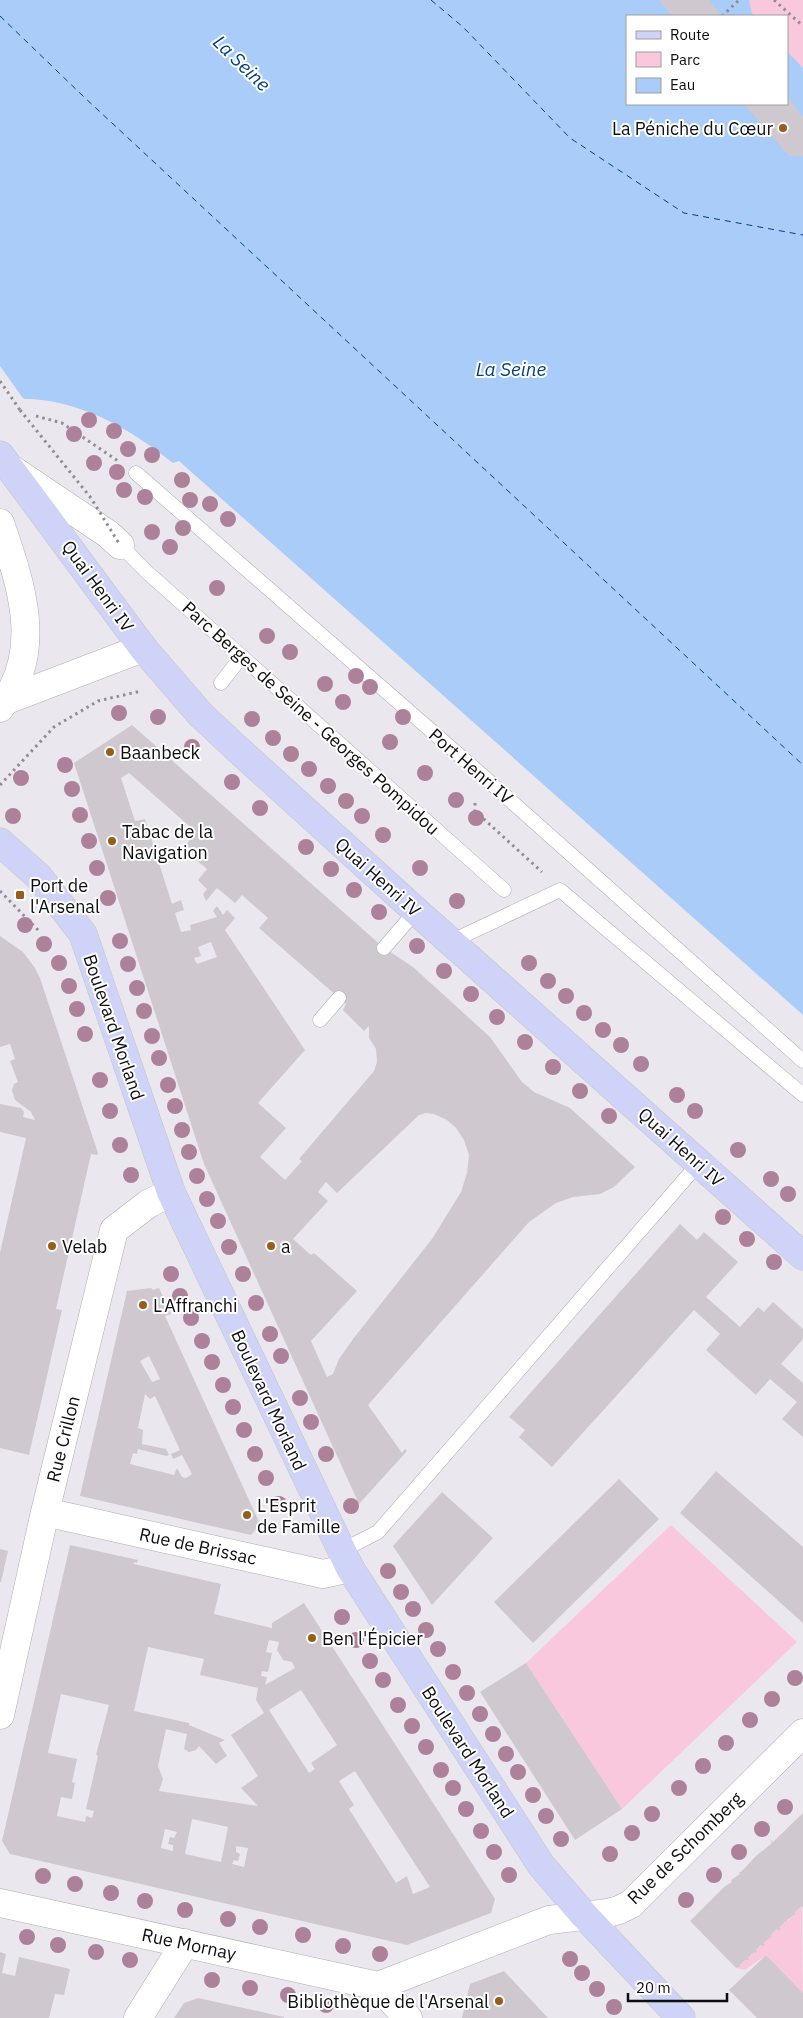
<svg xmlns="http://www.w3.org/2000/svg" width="803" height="2018" font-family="'IBM Plex Sans',sans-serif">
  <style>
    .green { fill: #fac8dc }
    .water { fill: #aaccf8 }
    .pier { fill: #eae7ef }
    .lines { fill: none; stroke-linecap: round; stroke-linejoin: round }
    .ferry { stroke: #04407e; stroke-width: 1; stroke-dasharray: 6 5; stroke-linecap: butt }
    .building { fill: #cfc9cf; fill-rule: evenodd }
    .lane-casing { stroke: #b0adb4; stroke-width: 15 }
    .street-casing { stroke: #b0adb4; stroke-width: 29 }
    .secondary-casing { stroke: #b0adb4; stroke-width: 29 }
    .primary-casing { stroke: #c5c5c5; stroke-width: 29 }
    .path { stroke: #908e94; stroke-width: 3; stroke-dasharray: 2.5 4; stroke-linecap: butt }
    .lane { stroke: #fff; stroke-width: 14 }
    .street { stroke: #fff; stroke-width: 28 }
    .secondary { stroke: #fff; stroke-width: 28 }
    .primary { stroke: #ced3f7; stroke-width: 28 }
    .path-bridge { stroke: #908e94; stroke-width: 3; stroke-dasharray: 2.5 4; stroke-linecap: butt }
    .tree { fill: #ae819b }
    .poi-dot { fill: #965e1a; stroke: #fff; stroke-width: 2 }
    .labels { text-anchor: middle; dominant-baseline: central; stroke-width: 4; stroke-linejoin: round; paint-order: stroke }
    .poi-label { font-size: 18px; fill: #0e0d0f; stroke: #fff; text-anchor: start }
    .street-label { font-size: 18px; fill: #0e0d0f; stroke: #fff }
    .water-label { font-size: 19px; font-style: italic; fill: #04407e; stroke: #fff }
  </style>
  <rect width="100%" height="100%" fill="#eae7ef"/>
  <path class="green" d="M749,0H803V68L787,51V16H755L752,13Z
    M671,1525L797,1642L622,1809L526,1663Z
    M802,1906L803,1993L766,1955L745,1970L736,1968H739V1966L745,1960H748V1958L754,1952L755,1953L756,1950L761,1945H764L763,1943L772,1937L771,1935L777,1929H780L779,1928L786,1921L787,1922L788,1920L796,1914L795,1912Z"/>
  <path class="water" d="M0,0H749L752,13L755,16H627V104H787V51L803,68V1015L179,461L173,463C123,423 66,392 0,400Z"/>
  <path class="pier" d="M0,366L22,397L25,400L0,402Z"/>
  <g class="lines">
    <path class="ferry" d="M431,0L463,27L570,138L684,213L803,235
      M0,16L84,97L803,765"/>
  </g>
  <path class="building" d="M659,0H709L722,16H672Z
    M787,96L803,117V156H789L744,104H787Z
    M132,725L384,948L413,967L490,1037L522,1082L534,1092L570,1108L635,1167L614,1187L600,1194L573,1197L556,1203L529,1222L368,1405L402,1453L405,1449L407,1451L359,1504L204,1164L74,763ZM129,773L196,832L186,845L199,855L195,859L207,869L198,880L207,889L203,894L206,901L217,888L235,903L242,895L268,918L259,928L346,1004L343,1010L364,1031L369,1026V1038L376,1049L377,1062L374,1071L299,1159L302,1161L285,1180L260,1157L286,1128L258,1103L305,1050L225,930L235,918L227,910L223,915L217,906L213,911L217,917L190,925L191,930L181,932L175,913L184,910L181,900L172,904L145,819L135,821L121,778ZM211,942L217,957L197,964L194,958L201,956L198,947ZM426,1113L434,1114L447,1120L456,1128L464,1140L469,1155L467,1173L461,1192L432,1239L353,1339L339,1359L333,1374L327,1377L311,1341L357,1291L314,1253L311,1255L293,1239L328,1201L318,1192L326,1182L337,1193L419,1115Z
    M0,936L23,952L35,968L40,978L98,1153L97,1155L91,1154L56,1309L62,1310L29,1455L0,1448V1253L26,1138L0,1132V1104L21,1108L24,1112L23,1117L35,1120L31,1112L15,1100L12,1090L14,1084L18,1082L10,1061L15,1059L10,1044L0,1047Z
    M680,1224L697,1240L704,1232L738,1262L706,1297L740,1327L758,1307L764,1312L773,1302L803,1329V1339L781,1364L803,1383V1437L782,1419L797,1402L770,1379L756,1395L706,1350L720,1334L694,1310L552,1467L519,1437L525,1430L509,1417Z
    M151,1288L153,1290L159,1288L171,1314L165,1316L260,1524L251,1535L80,1496L127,1291ZM149,1356L160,1379L152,1382L140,1361ZM145,1394L150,1399L155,1396L180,1450L171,1454L173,1459L182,1455L192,1474L186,1478L182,1477L177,1468L174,1475L130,1464L133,1453L137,1454L138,1449L166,1456L169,1455L166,1449L142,1444L143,1430L138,1428Z
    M716,1471L803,1547V1623L680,1513Z
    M619,1479L659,1519L533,1643L494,1602Z
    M442,1492L493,1538L432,1605L393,1546Z
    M70,1545L138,1560L137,1563L134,1562V1564L221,1584L214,1614L272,1628V1623L304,1603L495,1899L491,1913L407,1945L10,1854L2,1841ZM269,1640L279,1642L277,1650L283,1660L292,1662L295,1668L265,1685L267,1677L261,1676L262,1671L268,1672L272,1653L266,1652ZM148,1647L204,1659L200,1675L258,1688L256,1700L264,1713L231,1735L258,1776L241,1788L258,1806L159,1791L163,1779L158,1766L166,1729L187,1734L184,1749L189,1752L196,1750L199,1746L216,1764L227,1756L219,1743L225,1740L189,1725V1723L134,1711ZM301,1690L337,1745L311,1763L315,1769L309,1773L269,1710ZM61,1694L109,1705L96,1755L98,1756L86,1809L94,1811L92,1818L86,1816L85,1822L57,1816L61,1797L72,1799L75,1783L72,1782L77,1759L48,1753ZM355,1771L376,1804L430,1887L413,1894L407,1876L396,1883L349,1809L354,1805L339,1781ZM192,1819L228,1827L221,1862L185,1854ZM165,1829L177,1832L174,1838L170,1837L168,1844L173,1845V1851L161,1848ZM236,1846L248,1848L244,1867L232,1864L234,1860L238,1861L240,1854L236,1852Z
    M0,1549L8,1551L1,1582H0Z
    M526,1663L622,1809L575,1840L480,1692Z
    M803,1813V1908L802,1906L795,1912L796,1914L787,1920V1923L786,1921L779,1928L781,1929L779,1931L777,1929L771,1935L772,1937L763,1943L765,1945L763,1946L761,1945L756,1950L757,1952L755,1953L754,1952L748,1958L749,1960H745L739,1966L741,1967L736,1968L690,1921L724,1887L732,1882L731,1880L740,1874L739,1872H741L756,1856L772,1843L770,1839L773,1842Z
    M0,1952L6,1954L2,1973L15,1976L19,1957L70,1969L64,1995L55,1994L49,2018H0Z
    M766,1955L803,1993V2018H757L729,1990Z
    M504,1971L548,2018H462L470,1984Z
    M198,1998L284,2017V2018H174L184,2003Z"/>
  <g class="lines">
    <defs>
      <path id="lane" d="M136,473L475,769L803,1061
        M120,545L148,573L504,890
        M221,683L242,656
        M450,942L560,890L803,1095
        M384,948L416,911
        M320,1020L339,998
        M341,1551L378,1532L699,1163"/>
      <path id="street" d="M13,470L108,534L120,545
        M7,700L143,648
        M45,1512L323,1574L350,1568
        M0,1715L45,1512L114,1230L148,1204L171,1192
        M0,1903L378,1986
        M378,1986L549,1920L608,1913L619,1910L631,1904L803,1733
        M378,1986L408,2018
        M138,2018L185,1943"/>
      <path id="secondary" d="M0,523C21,584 45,652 0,708"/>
      <path id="primary" d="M0,455L143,648L200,714L233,745L416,911L803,1256
        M0,842L39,877L83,934L171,1192L350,1568L541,1865L584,1915L681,2018"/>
    </defs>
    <use href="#lane" class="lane-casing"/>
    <use href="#street" class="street-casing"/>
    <use href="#secondary" class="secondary-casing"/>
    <use href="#primary" class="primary-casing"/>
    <path class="path" d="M774,0L803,26
      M722,16L739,0
      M0,381L20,410
      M36,416L62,423L118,461
      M0,785L54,727L98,701L141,691
      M475,803V811L542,872
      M0,891L40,932"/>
    <use href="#lane" class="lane"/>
    <use href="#street" class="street"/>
    <use href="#secondary" class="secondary"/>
    <use href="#primary" class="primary"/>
    <path class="path-bridge" d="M20,410L91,498L120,545"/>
  </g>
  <g class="tree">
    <circle cx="89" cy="420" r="8"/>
    <circle cx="114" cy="431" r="8"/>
    <circle cx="74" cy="434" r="8"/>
    <circle cx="128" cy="449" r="8"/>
    <circle cx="152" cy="455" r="8"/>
    <circle cx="94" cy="463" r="8"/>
    <circle cx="117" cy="472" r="8"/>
    <circle cx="182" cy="480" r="8"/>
    <circle cx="124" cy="490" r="8"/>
    <circle cx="145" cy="497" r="8"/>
    <circle cx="190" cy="500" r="8"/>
    <circle cx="210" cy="504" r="8"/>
    <circle cx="228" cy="519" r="8"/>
    <circle cx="183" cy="528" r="8"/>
    <circle cx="152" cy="532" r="8"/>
    <circle cx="170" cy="547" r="8"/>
    <circle cx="217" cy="588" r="8"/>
    <circle cx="267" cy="636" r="8"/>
    <circle cx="290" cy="652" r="8"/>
    <circle cx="356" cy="676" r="8"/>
    <circle cx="325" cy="684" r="8"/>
    <circle cx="370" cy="687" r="8"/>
    <circle cx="343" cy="702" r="8"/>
    <circle cx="119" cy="713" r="8"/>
    <circle cx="158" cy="717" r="8"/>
    <circle cx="403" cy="717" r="8"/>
    <circle cx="252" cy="719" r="8"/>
    <circle cx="273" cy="738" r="8"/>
    <circle cx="390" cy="742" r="8"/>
    <circle cx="192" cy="747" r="8"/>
    <circle cx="291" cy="754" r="8"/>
    <circle cx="65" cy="765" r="8"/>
    <circle cx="309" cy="769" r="8"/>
    <circle cx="425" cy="773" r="8"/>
    <circle cx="21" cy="778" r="8"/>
    <circle cx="232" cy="782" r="8"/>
    <circle cx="328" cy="786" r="8"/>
    <circle cx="72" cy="789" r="8"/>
    <circle cx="456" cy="800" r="8"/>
    <circle cx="346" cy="801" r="8"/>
    <circle cx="260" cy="808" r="8"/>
    <circle cx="80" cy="815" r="8"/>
    <circle cx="13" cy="816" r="8"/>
    <circle cx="362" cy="816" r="8"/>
    <circle cx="476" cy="818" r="8"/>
    <circle cx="383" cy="835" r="8"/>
    <circle cx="89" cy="841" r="8"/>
    <circle cx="306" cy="847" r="8"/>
    <circle cx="97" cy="868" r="8"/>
    <circle cx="420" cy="868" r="8"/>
    <circle cx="331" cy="869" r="8"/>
    <circle cx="354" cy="890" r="8"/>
    <circle cx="108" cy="898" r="8"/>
    <circle cx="457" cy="901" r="8"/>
    <circle cx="379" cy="912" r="8"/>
    <circle cx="25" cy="925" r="8"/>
    <circle cx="120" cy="941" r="8"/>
    <circle cx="44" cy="944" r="8"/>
    <circle cx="417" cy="946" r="8"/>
    <circle cx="59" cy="963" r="8"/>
    <circle cx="529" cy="963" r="8"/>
    <circle cx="128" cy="964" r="8"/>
    <circle cx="444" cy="971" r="8"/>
    <circle cx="548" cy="981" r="8"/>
    <circle cx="69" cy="986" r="8"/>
    <circle cx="137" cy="988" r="8"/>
    <circle cx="471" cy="994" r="8"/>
    <circle cx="566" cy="996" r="8"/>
    <circle cx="77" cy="1009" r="8"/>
    <circle cx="144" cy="1011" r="8"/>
    <circle cx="584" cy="1013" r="8"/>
    <circle cx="497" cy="1017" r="8"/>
    <circle cx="603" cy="1030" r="8"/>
    <circle cx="85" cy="1034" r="8"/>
    <circle cx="152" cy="1036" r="8"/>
    <circle cx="525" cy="1042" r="8"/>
    <circle cx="621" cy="1045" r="8"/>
    <circle cx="159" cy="1058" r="8"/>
    <circle cx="641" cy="1064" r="8"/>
    <circle cx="553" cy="1067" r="8"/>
    <circle cx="100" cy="1080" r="8"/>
    <circle cx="168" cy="1085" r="8"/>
    <circle cx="580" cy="1091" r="8"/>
    <circle cx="677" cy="1095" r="8"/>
    <circle cx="175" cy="1106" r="8"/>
    <circle cx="110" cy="1111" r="8"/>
    <circle cx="695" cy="1111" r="8"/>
    <circle cx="609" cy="1116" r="8"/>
    <circle cx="182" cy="1130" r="8"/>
    <circle cx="120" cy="1145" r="8"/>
    <circle cx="738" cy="1150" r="8"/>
    <circle cx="189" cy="1152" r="8"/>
    <circle cx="131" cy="1175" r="8"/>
    <circle cx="197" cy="1176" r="8"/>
    <circle cx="771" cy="1179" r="8"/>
    <circle cx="788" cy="1194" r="8"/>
    <circle cx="207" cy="1199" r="8"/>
    <circle cx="723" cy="1217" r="8"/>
    <circle cx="218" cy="1221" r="8"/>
    <circle cx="747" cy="1239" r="8"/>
    <circle cx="229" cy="1247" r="8"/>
    <circle cx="774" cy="1262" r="8"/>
    <circle cx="171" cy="1274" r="8"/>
    <circle cx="243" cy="1274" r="8"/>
    <circle cx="180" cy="1296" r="8"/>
    <circle cx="256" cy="1303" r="8"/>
    <circle cx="191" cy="1318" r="8"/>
    <circle cx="270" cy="1334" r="8"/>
    <circle cx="202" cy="1341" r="8"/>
    <circle cx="281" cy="1356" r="8"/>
    <circle cx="212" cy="1362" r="8"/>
    <circle cx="223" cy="1385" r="8"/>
    <circle cx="300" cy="1398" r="8"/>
    <circle cx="233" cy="1407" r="8"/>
    <circle cx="311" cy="1422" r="8"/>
    <circle cx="244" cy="1430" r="8"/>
    <circle cx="255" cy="1454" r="8"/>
    <circle cx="326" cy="1454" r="8"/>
    <circle cx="266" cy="1478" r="8"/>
    <circle cx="279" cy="1504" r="8"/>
    <circle cx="351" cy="1506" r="8"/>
    <circle cx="388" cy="1571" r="8"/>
    <circle cx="401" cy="1592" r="8"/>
    <circle cx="413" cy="1609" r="8"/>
    <circle cx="342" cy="1617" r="8"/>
    <circle cx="426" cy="1630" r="8"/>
    <circle cx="356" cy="1640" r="8"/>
    <circle cx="438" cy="1649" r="8"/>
    <circle cx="370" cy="1661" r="8"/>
    <circle cx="453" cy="1672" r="8"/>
    <circle cx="795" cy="1678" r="8"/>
    <circle cx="383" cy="1680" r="8"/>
    <circle cx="467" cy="1693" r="8"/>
    <circle cx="772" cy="1699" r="8"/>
    <circle cx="398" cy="1705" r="8"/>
    <circle cx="480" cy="1714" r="8"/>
    <circle cx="750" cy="1720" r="8"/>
    <circle cx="412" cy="1726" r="8"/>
    <circle cx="493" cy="1734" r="8"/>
    <circle cx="726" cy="1743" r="8"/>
    <circle cx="426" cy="1747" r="8"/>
    <circle cx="506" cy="1754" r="8"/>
    <circle cx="703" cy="1766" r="8"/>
    <circle cx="441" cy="1770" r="8"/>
    <circle cx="518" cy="1772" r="8"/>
    <circle cx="453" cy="1788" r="8"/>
    <circle cx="679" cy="1788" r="8"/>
    <circle cx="533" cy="1795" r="8"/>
    <circle cx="785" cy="1807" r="8"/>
    <circle cx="466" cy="1809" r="8"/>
    <circle cx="652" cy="1814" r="8"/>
    <circle cx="546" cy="1816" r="8"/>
    <circle cx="762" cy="1829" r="8"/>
    <circle cx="481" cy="1831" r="8"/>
    <circle cx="632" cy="1833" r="8"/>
    <circle cx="561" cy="1839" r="8"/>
    <circle cx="494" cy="1852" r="8"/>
    <circle cx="739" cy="1852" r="8"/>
    <circle cx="610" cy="1854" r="8"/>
    <circle cx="509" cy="1875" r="8"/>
    <circle cx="714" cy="1875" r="8"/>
    <circle cx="43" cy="1876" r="8"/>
    <circle cx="75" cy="1884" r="8"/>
    <circle cx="111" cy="1893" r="8"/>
    <circle cx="686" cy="1900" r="8"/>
    <circle cx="145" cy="1901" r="8"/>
    <circle cx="185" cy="1910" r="8"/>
    <circle cx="228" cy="1919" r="8"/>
    <circle cx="260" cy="1927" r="8"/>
    <circle cx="303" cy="1935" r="8"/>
    <circle cx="27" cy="1937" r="8"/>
    <circle cx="58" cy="1945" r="8"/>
    <circle cx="343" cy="1946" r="8"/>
    <circle cx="96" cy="1952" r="8"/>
    <circle cx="380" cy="1954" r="8"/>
    <circle cx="570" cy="1959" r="8"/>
    <circle cx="130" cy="1960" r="8"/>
    <circle cx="582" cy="1973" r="8"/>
    <circle cx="212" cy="1980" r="8"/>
    <circle cx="250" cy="1988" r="8"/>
    <circle cx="597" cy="1989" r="8"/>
    <circle cx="288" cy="1995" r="8"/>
    <circle cx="326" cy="2005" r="8"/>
    <circle cx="614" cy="2007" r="8"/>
  </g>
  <g class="poi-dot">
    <circle cx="783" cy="128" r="5"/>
    <circle cx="110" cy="752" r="5"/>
    <circle cx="112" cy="841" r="5"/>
    <rect x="15" y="890" width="10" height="10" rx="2.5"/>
    <circle cx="52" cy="1246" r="5"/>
    <circle cx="271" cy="1246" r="5"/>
    <circle cx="143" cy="1305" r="5"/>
    <circle cx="247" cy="1515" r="5"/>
    <circle cx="312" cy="1638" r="5"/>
    <circle cx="499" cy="2001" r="5"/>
  </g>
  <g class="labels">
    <g class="poi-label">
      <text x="773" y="128" text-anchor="end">La Péniche du Cœur</text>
      <text x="120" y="752">Baanbeck</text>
      <text x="122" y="831">Tabac de la<tspan x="122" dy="21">Navigation</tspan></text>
      <text x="30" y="885">Port de<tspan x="30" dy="21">l'Arsenal</tspan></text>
      <text x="62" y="1246">Velab</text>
      <text x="281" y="1246">a</text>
      <text x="153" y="1305">L'Affranchi</text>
      <text x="257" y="1505">L'Esprit<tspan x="257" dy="21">de Famille</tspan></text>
      <text x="322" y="1638">Ben l'Épicier</text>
      <text x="489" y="2001" text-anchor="end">Bibliothèque de l'Arsenal</text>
    </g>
    <g class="street-label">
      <text transform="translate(98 586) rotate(54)">Quai Henri IV</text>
      <text transform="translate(311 718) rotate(42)">Parc Berges de Seine - Georges Pompidou</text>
      <text transform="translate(471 766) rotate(41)">Port Henri IV</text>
      <text transform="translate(378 877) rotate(42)">Quai Henri IV</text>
      <text transform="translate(114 1027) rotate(71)">Boulevard Morland</text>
      <text transform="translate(681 1147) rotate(42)">Quai Henri IV</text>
      <text transform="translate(269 1400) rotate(65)">Boulevard Morland</text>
      <text transform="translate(63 1439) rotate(-76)">Rue Crillon</text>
      <text transform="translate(198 1546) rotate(12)">Rue de Brissac</text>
      <text transform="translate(468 1752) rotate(57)">Boulevard Morland</text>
      <text transform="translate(685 1848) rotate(-44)">Rue de Schomberg</text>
      <text transform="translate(189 1944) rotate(12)">Rue Mornay</text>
    </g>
    <g class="water-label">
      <text transform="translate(242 63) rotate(44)">La Seine</text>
      <text x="511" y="369">La Seine</text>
    </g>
  </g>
  <rect x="626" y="15" width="162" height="90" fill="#ffffff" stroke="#9f9e9f"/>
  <rect x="636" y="31" width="25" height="8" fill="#ced3f7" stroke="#9f9e9f"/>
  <text x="670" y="40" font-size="15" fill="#0e0d0f">Route</text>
  <rect x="636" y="52" width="25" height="15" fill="#fac8dc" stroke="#9f9e9f"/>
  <text x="670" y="65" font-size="15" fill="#0e0d0f">Parc</text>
  <rect x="636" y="78" width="25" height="15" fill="#aaccf8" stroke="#9f9e9f"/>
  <text x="670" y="90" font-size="15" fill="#0e0d0f">Eau</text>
  <path d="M628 1993v8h99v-8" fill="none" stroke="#0e0d0f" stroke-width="2.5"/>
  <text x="636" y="1993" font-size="15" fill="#0e0d0f" stroke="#ffffff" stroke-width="4" paint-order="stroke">20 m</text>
</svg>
